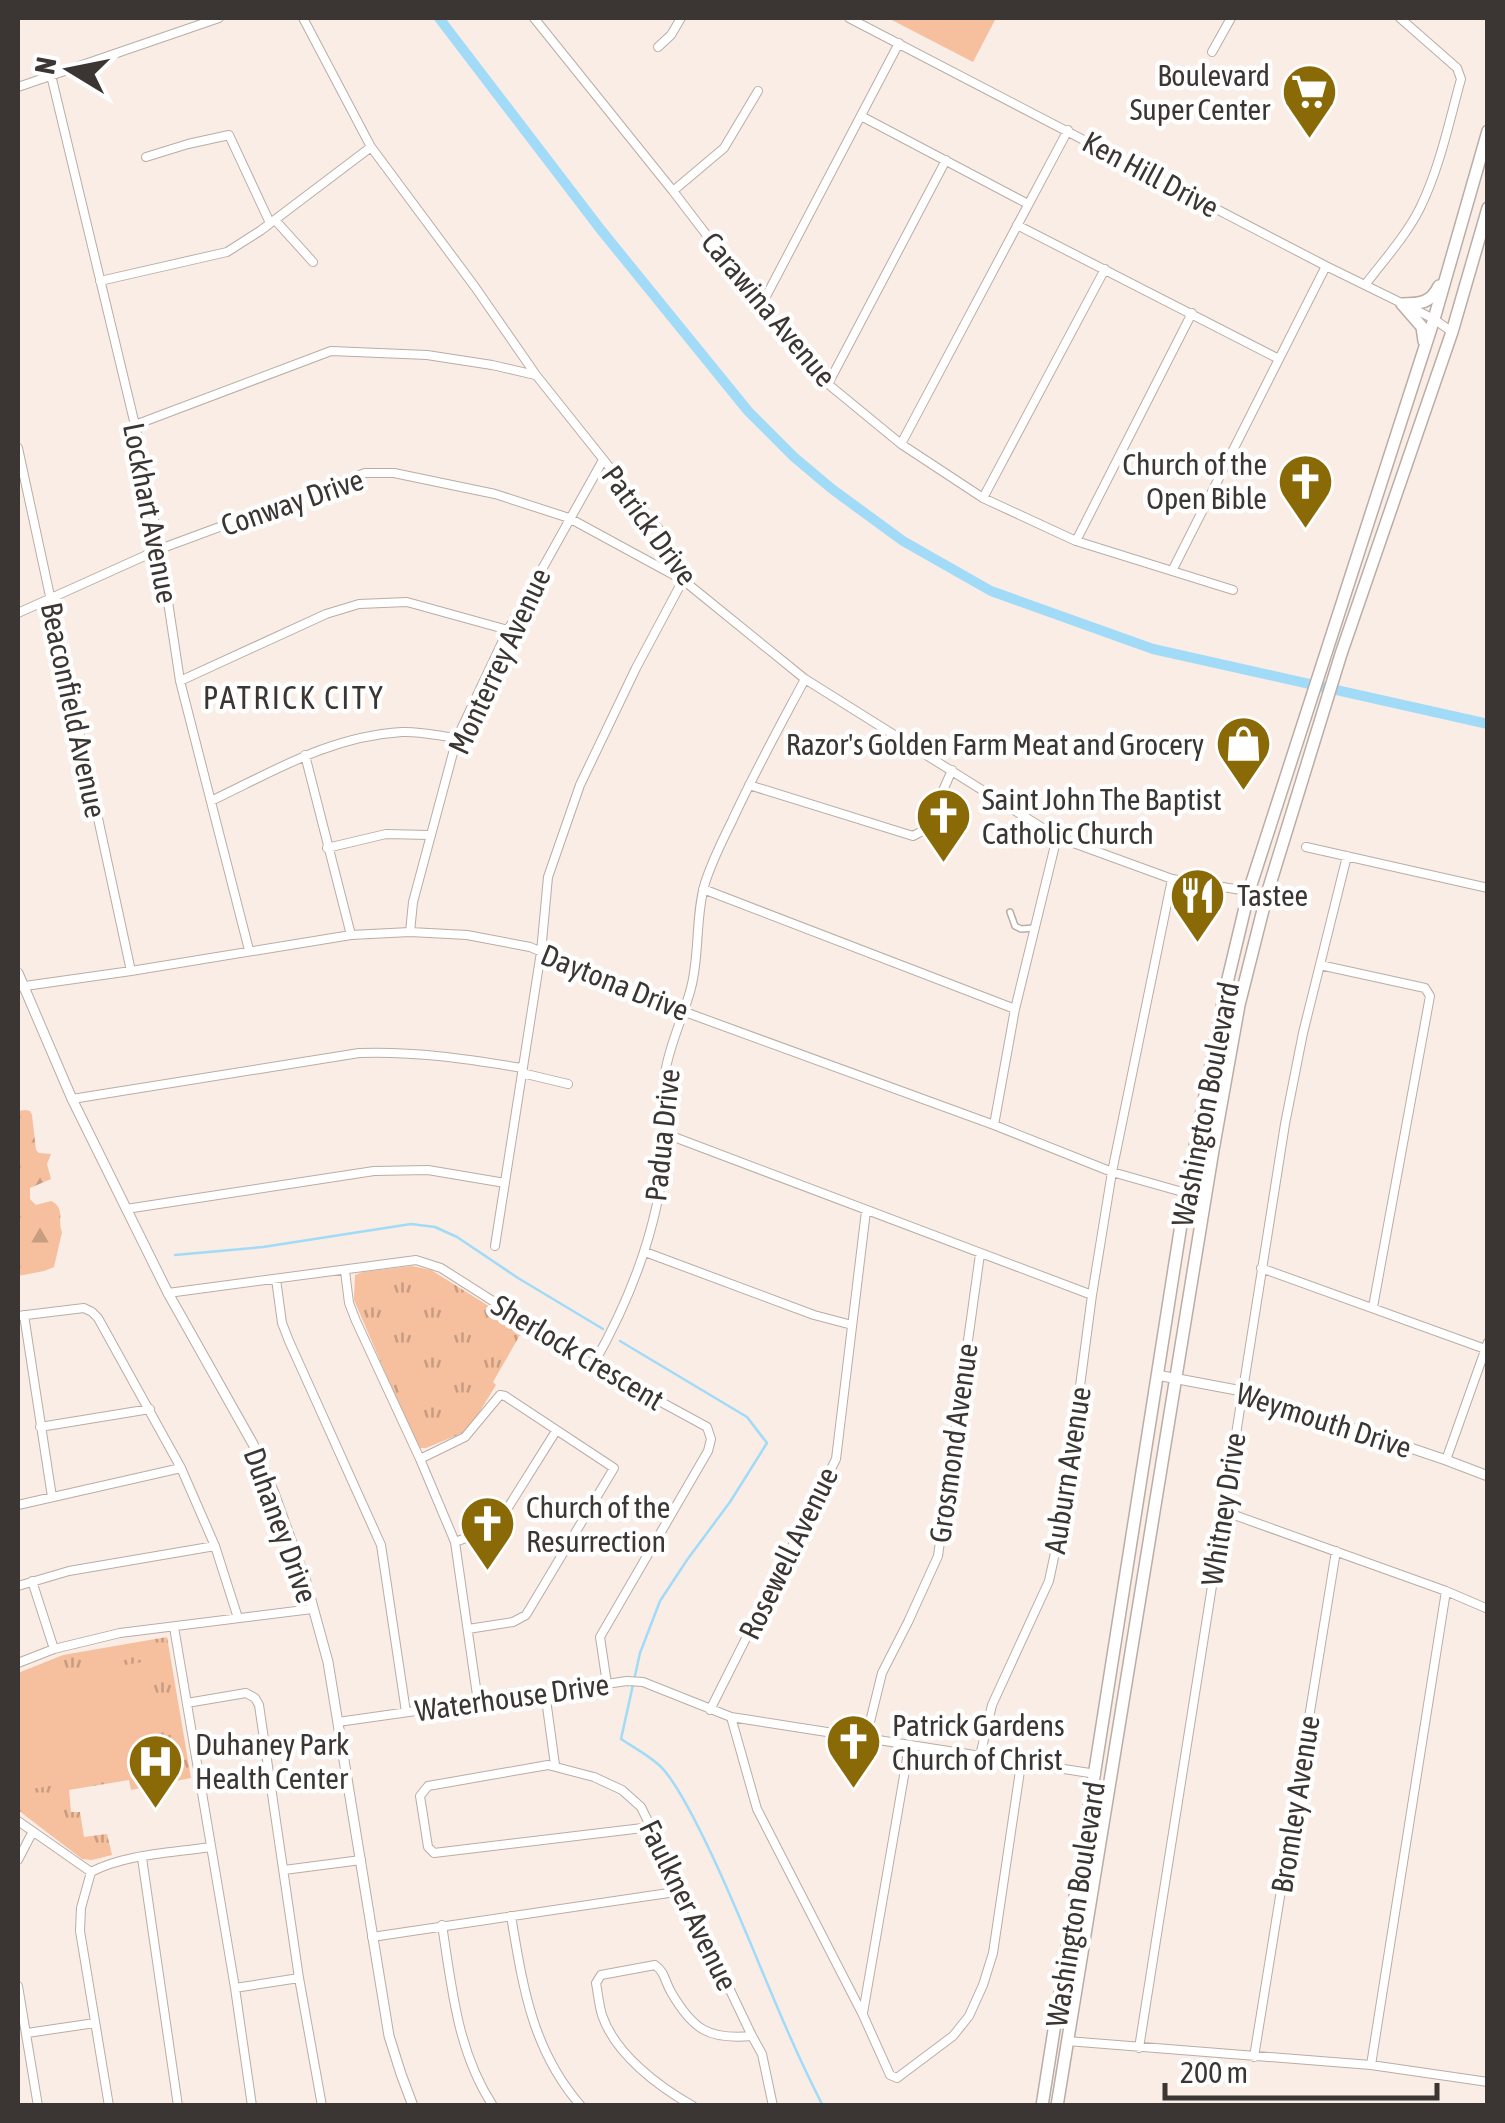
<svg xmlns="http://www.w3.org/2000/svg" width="1505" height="2123" font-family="'Asap Condensed',sans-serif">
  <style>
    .grass { fill: url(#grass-tufts) }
    .forest { fill: url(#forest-firs) }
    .pitch { fill: #f6bf9e }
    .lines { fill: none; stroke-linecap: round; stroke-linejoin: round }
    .stream { stroke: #a1dbf8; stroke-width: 2.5 }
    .canal { stroke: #a1dbf8; stroke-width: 10 }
    .pedestrian-casing { stroke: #b9ada6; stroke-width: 8 }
    .minor-casing { stroke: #b9ada6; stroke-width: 10 }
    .tertiary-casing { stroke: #b9ada6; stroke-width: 11 }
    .trunk-casing { stroke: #b9ada6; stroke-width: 14 }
    .pedestrian { stroke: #fff; stroke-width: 5 }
    .minor { stroke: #fff; stroke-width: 8 }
    .tertiary { stroke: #fff; stroke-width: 9 }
    .trunk { stroke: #fff; stroke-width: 11 }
    .labels { text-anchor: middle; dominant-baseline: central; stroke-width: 9; stroke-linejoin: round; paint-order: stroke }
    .poi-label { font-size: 30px; fill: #3b3633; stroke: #fff; text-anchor: start }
    .street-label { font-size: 30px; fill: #3b3633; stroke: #fff }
    .neighbourhood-label { font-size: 32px; letter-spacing: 2.5px; fill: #3b3633; stroke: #fff }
  </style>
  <defs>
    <pattern id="grass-tufts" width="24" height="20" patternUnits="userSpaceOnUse" patternTransform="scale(2.5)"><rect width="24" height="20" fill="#f6bf9e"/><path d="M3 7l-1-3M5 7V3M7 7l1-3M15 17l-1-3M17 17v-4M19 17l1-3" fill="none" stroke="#c89c81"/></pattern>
    <pattern id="forest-firs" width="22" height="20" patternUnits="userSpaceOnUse" patternTransform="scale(2.5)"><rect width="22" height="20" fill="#f6bf9e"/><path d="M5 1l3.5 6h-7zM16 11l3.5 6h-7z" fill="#c89c81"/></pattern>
  </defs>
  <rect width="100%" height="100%" fill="#f9ede5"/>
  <path class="grass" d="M412,1266L431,1270L524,1328L493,1382L496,1385L471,1426L465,1432L426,1448H420L414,1439L354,1300L355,1275L363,1272Z
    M167,1637L191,1778L131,1790L129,1780L69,1790L71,1812H80L84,1837L107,1834L112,1855L92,1860L82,1859L18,1810V1673L63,1655Z"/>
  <path class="forest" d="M26,1110L30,1111L32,1115L36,1150L39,1153L51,1154L47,1164L51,1179L30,1188V1199L36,1205L51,1201C66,1208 57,1221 62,1232L54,1267L44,1271L18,1276V1111Z"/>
  <path class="pitch" d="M888,18H996L973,62Z
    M408,1351L429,1396L408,1406L386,1362Z
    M143,1662L159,1769L18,1791V1682Z"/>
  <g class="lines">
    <path class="stream" d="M175,1255L263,1247L411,1224L435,1227L457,1237L518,1278L603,1329
      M620,1341L747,1417L767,1443L730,1502L687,1560L660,1601L640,1653L621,1739C633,1747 648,1755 659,1765C676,1780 700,1830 710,1851C750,1935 780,2023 823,2106"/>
    <path class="canal" d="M439,18L601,230L748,411L794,457L832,489L903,541L991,591L1153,649L1488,724"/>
    <defs>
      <path id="pedestrian" d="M1010,912L1015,926L1021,929L1034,928"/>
      <path id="minor" d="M303,18L371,147L475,287L536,375L666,538L683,580L805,679L1057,837L1172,879L1267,894
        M534,18L673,191L761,306L828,384L901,444L983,498L1076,541L1233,590
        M849,18L1326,266L1434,319L1452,332
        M658,47L671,35L681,18
        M1212,52L1231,18
        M51,75L135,425L160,549L180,681L249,950
        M18,87L219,18
        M861,116L1028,204
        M146,157L188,144L229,135L270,223
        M673,191L724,148L758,91
        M275,220L313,262
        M1017,225L1279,359
        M100,281L227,252L260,231L371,147
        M1365,285C1384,260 1406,236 1420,208C1440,167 1449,122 1461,79L1457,68L1400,18
        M761,306L899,43
        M828,384L946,160
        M135,425L331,351L427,355L492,365L535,375
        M901,444L1068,130
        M18,448L131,971
        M983,498L1105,269
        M1076,541L1192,313
        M1172,571L1326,266
        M18,613L160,549L365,473H394L495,494L569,518L683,580
        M180,681L326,614L359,604L407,602L508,630
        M305,755L351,935
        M749,785L913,836L926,829L952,770
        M211,801C274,771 331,736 402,732C420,731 439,736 457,738
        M1306,847L1488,888
        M327,848L386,834L429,835
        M703,889L1015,1009
        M410,932L413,902L457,738L508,630L603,460
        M1320,965L1425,988L1430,996L1373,1307
        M18,987L131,971L351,935L410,932L467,935L530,947L685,1012L994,1125L1112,1172L1186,1193
        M522,1073L568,1084
        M72,1099L359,1053C415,1051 468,1059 522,1068
        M994,1125L1015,1009L1057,837
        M666,1134L1092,1295
        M126,1209L374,1171L428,1170L505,1183
        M495,1246L541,952L548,877L580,785L636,668L683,580
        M645,1252L814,1315L852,1325
        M1261,1268L1488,1350
        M345,1271L349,1303L356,1321L420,1459L455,1542L478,1702
        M276,1279L282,1323L289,1341L381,1545L406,1712
        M168,1293L416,1260L441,1268L593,1365L707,1427L711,1439L708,1451L600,1637L607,1684
        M24,1315L52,1497
        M18,1316L84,1308L92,1312L98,1318L181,1468L215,1546L238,1618
        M593,1365C633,1295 662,1217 666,1136C667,1114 662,1090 666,1068C671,1041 684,1015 691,988C700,954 695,917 705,883C712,861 722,841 732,821C754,773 780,726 805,679
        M40,1427L150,1409
        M420,1459L465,1437L500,1395L505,1396L614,1468L526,1615L513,1622L468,1629
        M1446,1460L1488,1342
        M18,1505L181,1468
        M1223,1511L1446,1591L1488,1609
        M455,1542L493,1528L499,1522L556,1431
        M32,1581L54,1649
        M18,1586L69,1571L215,1546
        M174,1627L235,1988L252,2106
        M18,1663L54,1649L120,1633L312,1609
        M545,1692L555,1765
        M187,1703L246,1693L255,1698L259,1705L299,1978L322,2106
        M710,1710L836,1459L866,1211
        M731,1717L757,1809L863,2015L890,2075L897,2078L953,2036L969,2016L983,1985L993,1953L1021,1764
        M338,1722L627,1681L643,1682L731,1717L1096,1774
        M866,1738L882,1673L908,1622L938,1556L980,1254
        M980,1756L992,1705L1049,1581L1063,1515L1092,1295L1112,1172L1172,879
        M18,1821L91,1872C126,1854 172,1853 210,1847
        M651,1827L434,1853L428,1847L420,1796L428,1786L548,1765L594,1777L622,1790L641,1807L682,1891L686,1898L752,2036L762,2054L773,2106
        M142,1858L178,2106
        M18,1860L32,1833
        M284,1870L361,1860
        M91,1872L81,1908L80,1931L109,2106
        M511,1916C523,1987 532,2050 581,2106
        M442,1925C452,1988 457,2051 493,2106
        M372,1937L682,1891
        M18,1986L38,2106
        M235,1988L299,1978
        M863,2013L909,1747
        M27,2033L95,2023
        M1067,2041L1371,2065L1488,2082
        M1139,2048L1285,1124L1303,1033L1347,856
        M1254,2057L1336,1551
        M1371,2065L1446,1591
        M693,2106C659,2087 615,2054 602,2015C599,2005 598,1994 596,1983L601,1975L655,1965C665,1972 665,1982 671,1992C693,2030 709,2040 752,2036"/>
      <path id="tertiary" d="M18,973L72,1099L168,1293L253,1444L274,1493L306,1582L328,1662L389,2036L401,2074L413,2106
        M1157,1375L1242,1391L1446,1460L1488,1476"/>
      <path id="trunk" d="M1402,304L1422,327L1424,341
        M1402,304C1420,304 1431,303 1439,286
        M1042,2106L1186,1193L1226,987L1249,891L1434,319L1488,131
        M1057,2106L1213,1150L1239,1005L1267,894L1341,654L1452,332L1488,208"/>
    </defs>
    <use href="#pedestrian" class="pedestrian-casing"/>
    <use href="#minor" class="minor-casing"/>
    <use href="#tertiary" class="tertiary-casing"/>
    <use href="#trunk" class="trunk-casing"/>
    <use href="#pedestrian" class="pedestrian"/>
    <use href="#minor" class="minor"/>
    <use href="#tertiary" class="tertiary"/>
    <use href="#trunk" class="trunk"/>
  </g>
  <defs>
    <symbol id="supermarket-pin" viewBox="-11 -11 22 30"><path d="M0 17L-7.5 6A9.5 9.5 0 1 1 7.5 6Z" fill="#8a6907" stroke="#fff"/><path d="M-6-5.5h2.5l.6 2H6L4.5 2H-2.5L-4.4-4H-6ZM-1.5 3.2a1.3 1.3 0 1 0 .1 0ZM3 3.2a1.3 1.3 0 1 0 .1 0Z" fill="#fff"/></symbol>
    <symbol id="church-pin" viewBox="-11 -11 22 30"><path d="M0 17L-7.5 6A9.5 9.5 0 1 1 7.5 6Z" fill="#8a6907" stroke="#fff"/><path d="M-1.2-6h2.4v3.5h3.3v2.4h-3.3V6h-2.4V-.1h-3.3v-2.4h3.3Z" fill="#fff"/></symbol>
    <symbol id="shop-pin" viewBox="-11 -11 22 30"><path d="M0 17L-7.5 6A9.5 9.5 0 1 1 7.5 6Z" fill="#8a6907" stroke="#fff"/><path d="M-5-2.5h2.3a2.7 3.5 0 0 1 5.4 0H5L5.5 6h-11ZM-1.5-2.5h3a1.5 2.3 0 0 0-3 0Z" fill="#fff"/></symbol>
    <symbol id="restaurant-pin" viewBox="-11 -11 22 30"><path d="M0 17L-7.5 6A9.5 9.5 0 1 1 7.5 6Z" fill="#8a6907" stroke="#fff"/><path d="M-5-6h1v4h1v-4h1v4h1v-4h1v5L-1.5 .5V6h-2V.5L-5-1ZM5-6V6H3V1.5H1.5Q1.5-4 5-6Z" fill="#fff"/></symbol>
    <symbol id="hospital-pin" viewBox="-11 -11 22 30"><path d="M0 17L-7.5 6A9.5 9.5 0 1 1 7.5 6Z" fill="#8a6907" stroke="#fff"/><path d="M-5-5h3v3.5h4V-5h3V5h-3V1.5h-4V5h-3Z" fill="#fff"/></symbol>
  </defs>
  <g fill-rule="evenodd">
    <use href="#supermarket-pin" x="1278" y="60" width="63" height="86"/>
    <use href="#church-pin" x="1274" y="450" width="63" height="86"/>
    <use href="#shop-pin" x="1212" y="712" width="63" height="86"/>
    <use href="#church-pin" x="912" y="784" width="63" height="86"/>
    <use href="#restaurant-pin" x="1166" y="864" width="63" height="86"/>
    <use href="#church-pin" x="456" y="1492" width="63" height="86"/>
    <use href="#church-pin" x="822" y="1710" width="63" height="86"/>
    <use href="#hospital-pin" x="124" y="1730" width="63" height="86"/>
  </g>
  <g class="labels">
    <g class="poi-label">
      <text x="1270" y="75" text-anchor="end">Boulevard<tspan x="1270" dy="34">Super Center</tspan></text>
      <text x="1267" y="464" text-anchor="end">Church of the<tspan x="1267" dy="34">Open Bible</tspan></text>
      <text x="1204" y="744" text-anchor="end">Razor's Golden Farm Meat and Grocery</text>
      <text x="982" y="799">Saint John The Baptist<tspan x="982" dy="34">Catholic Church</tspan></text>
      <text x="1237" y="895">Tastee</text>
      <text x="526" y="1507">Church of the<tspan x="526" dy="34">Resurrection</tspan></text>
      <text x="892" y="1725">Patrick Gardens<tspan x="892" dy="34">Church of Christ</tspan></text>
      <text x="195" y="1744">Duhaney Park<tspan x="195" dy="34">Health Center</tspan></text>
    </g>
    <g class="street-label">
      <text transform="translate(1151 174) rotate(28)">Ken Hill Drive</text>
      <text transform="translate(769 309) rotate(50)">Carawina Avenue</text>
      <text transform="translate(292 502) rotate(-19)">Conway Drive</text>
      <text transform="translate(151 513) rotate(79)">Lockhart Avenue</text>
      <text transform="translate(650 525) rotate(54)">Patrick Drive</text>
      <text transform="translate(499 661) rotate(-65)">Monterrey Avenue</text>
      <text transform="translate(74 710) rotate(78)">Beaconfield Avenue</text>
      <text transform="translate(615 982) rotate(22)">Daytona Drive</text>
      <text transform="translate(1205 1104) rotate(-79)">Washington Boulevard</text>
      <text transform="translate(662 1135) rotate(-84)">Padua Drive</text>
      <text transform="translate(578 1352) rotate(31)">Sherlock Crescent</text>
      <text transform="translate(1324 1420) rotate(18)">Weymouth Drive</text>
      <text transform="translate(953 1443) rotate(-82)">Grosmond Avenue</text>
      <text transform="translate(1067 1470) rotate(-81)">Auburn Avenue</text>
      <text transform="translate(1223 1509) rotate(-81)">Whitney Drive</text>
      <text transform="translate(281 1525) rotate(70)">Duhaney Drive</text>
      <text transform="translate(788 1553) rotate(-64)">Rosewell Avenue</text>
      <text transform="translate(512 1697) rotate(-8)">Waterhouse Drive</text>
      <text transform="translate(1295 1804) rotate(-81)">Bromley Avenue</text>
      <text transform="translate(1075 1904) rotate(-81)">Washington Boulevard</text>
      <text transform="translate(689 1905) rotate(64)">Faulkner Avenue</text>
    </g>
    <g class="neighbourhood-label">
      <text x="294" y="697">PATRICK CITY</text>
    </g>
  </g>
  <rect width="1505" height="2123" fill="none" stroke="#3b3633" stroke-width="40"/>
  <g transform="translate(70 70) rotate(280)" stroke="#ffffff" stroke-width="8" paint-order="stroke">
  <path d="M0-8L18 38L0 25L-18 38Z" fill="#3b3633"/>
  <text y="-15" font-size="28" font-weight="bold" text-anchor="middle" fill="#3b3633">N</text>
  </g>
  <path d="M1165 2083v15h272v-15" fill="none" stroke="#3b3633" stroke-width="5"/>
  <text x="1180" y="2083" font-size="30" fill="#3b3633" stroke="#ffffff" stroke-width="8" paint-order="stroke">200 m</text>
</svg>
